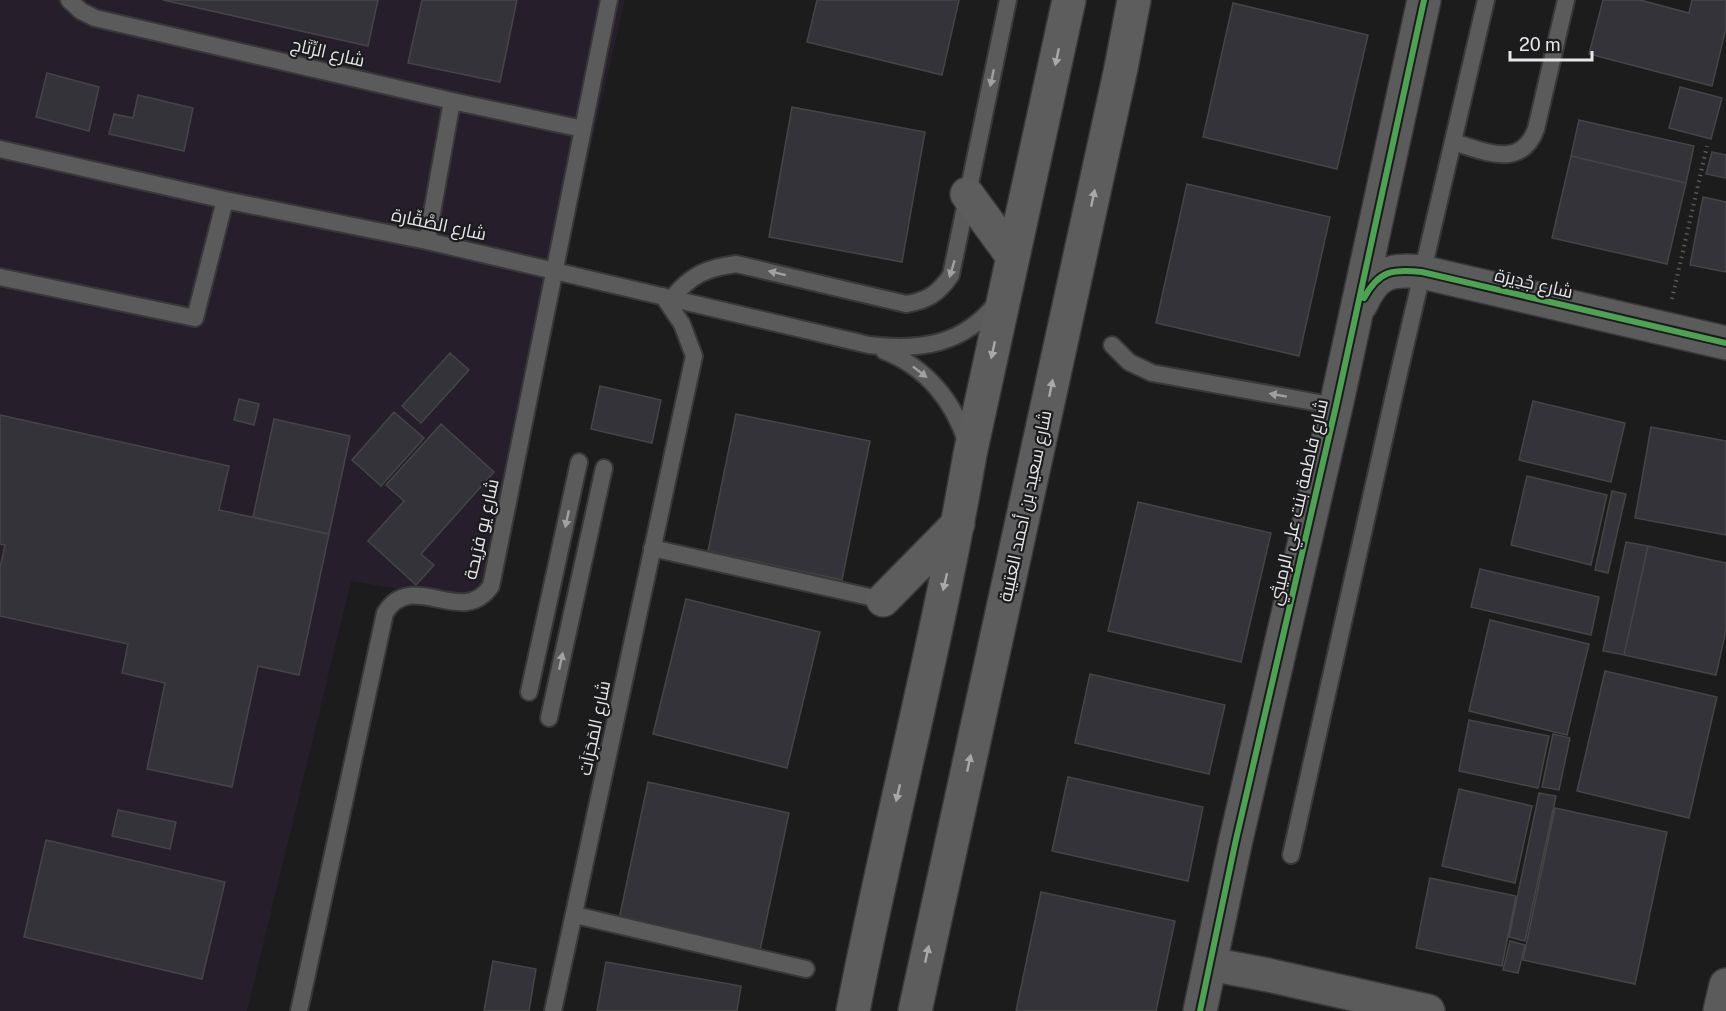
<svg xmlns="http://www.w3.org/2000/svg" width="1726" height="1011" font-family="'Public Sans',Cairo,sans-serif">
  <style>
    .commercial { fill: #261f2b }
    .building { fill: #35333a; stroke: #454546; stroke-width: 1.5 }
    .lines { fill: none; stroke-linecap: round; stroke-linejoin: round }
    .lane-casing { stroke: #383839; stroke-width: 20 }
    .street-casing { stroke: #383839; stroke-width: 36 }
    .secondary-casing { stroke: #383839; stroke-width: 36 }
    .path { stroke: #5a595a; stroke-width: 4; stroke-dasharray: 1.5 4.5; stroke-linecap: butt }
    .lane { stroke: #5b5b5b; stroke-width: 16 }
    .street { stroke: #5b5b5b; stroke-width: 33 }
    .secondary { stroke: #5d5d5e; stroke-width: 33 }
    .cycleway-casing { stroke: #1c1b1e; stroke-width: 10 }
    .cycleway { stroke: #4ca352; stroke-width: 6 }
    .oneway { fill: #a9a8aa }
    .oneway2 { fill: #a1a0a2 }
    .labels { text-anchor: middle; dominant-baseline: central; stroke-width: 4.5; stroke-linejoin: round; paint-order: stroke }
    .street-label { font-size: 18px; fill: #e7e6e8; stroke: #1c1b1e }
  </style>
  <rect width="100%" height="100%" fill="#1c1c1d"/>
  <path class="commercial" d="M0,0H625L568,245L529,428L484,603L351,581L247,1011H0Z"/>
  <path class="building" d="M163,0H378L368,46Z
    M422,0H517L500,82L408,63Z
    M817,0H959L942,75L807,42Z
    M1603,0H1640L1689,13L1692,0H1726V28L1712,86L1589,54Z
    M1233,3L1368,35L1337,169L1203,137Z
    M47,73L99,87L89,131L36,117Z
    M1680,87L1722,98L1711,139L1669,128Z
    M138,95L193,108L184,151L109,134L114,114L133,118Z
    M792,107L925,132L902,262L769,237Z
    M1579,120L1694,146L1686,183L1571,156Z
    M1712,152L1726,155V178L1706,174Z
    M1571,156L1686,183L1667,264L1552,238Z
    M1187,184L1330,217L1299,356L1156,323Z
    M1703,197L1726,202V272L1690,265Z
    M450,353L469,370L421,423L402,406Z
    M600,386L661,400L652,443L591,429Z
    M239,399L259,404L254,425L234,420Z
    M1533,401L1625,423L1611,482L1519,460Z
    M394,412L424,438L381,486L352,460Z
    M736,414L870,441L842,580L708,551Z
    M0,415L229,466L219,510L329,534L299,675L258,666L232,787L147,769L165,683L122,673L128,644L0,616V568L5,545L0,544Z
    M274,419L350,436L329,534L253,517Z
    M441,424L494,472L421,554L434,565L416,585L368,541L404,501L386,485Z
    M1651,427L1726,441V535L1635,518Z
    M1527,476L1607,495L1591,565L1511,545Z
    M1612,491L1626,494L1608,573L1595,570Z
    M1138,502L1271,533L1241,662L1108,631Z
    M1626,542L1648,546L1624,655L1603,651Z
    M1648,546L1726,563V630L1716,675L1624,655Z
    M1480,569L1599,597L1591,635L1471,607Z
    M686,599L820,632L787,768L653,734Z
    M1490,620L1589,644L1567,735L1469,711Z
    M1605,671L1717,697L1689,818L1577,791Z
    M1090,674L1225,705L1209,774L1075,743Z
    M1469,720L1549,736L1538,788L1459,771Z
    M1553,734L1570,738L1559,790L1542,787Z
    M1068,777L1203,807L1188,881L1052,851Z
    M648,782L789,813L759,955L618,924Z
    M1459,789L1532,806L1515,883L1442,866Z
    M1539,793L1556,796L1525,941L1509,937Z
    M1555,808L1667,832L1635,984L1523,960Z
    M118,810L176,822L170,849L112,836Z
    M46,840L225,882L202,979L24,937Z
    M1430,878L1516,896L1502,966L1416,948Z
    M1041,892L1175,921L1156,1011H1016Z
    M1510,941L1525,945L1518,973L1503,970Z
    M493,961L536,969L529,1011H484Z
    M606,962L741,986L737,1011H597Z"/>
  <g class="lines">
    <defs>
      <path id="lane" d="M69,0L81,11L95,18L452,101L583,129
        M1453,142C1484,151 1521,170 1536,129L1566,0
        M0,149L225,200L427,241L869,345C920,351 964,345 997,302
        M427,241L452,101
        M0,277L195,318L225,200
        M672,298C691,275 706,268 736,264L906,304C927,301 939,293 951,275L1008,0
        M1112,345L1129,362L1152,373L1336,406
        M884,351C926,367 954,401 967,444
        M652,548L883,600
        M529,692L579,462
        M549,718L604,468
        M1291,855L1398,377L1486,0
        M575,915L806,969
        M299,1011L385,613C412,568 462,629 491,586L609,0
        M553,1011L694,356L682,324L663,296"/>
      <path id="street" d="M1361,304C1375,273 1389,268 1422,272L1726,343
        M1210,964L1268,975L1428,1011
        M1200,1011L1235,844L1336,406L1424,0
        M1720,1011L1726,985"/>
      <path id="secondary" d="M967,194L1013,257
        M883,600L958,524
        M853,1011C889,825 938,641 970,454L1069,0
        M915,1011L1121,68L1134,0"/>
    </defs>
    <use href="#lane" class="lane-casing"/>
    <use href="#street" class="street-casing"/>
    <use href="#secondary" class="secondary-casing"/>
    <path class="path" d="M1672,299L1707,146"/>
    <use href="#lane" class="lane"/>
    <use href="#street" class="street"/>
    <use href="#secondary" class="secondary"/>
    <defs>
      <path id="cycleway" d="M1364,298C1379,270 1393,269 1422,272L1726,343
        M1200,1011L1235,844L1336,406L1424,0"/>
    </defs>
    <use href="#cycleway" class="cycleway-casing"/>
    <use href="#cycleway" class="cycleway"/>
  </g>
  <defs><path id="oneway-solid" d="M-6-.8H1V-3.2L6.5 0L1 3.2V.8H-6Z" transform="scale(1.5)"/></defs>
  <g class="oneway">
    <use href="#oneway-solid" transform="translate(1057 57) rotate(102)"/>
    <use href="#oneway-solid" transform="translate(1093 198) rotate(-78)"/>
    <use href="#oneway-solid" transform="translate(993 350) rotate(102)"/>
    <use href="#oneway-solid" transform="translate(1051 388) rotate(-78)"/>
    <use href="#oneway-solid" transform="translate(945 582) rotate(103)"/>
    <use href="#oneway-solid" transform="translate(969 763) rotate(-78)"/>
    <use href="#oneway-solid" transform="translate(898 793) rotate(103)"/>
    <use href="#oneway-solid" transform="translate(927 954) rotate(-78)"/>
  </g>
  <g class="oneway2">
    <use href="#oneway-solid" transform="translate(992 78) rotate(102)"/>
    <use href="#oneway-solid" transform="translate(952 269) rotate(107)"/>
    <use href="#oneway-solid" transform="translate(777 273) rotate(-166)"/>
    <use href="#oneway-solid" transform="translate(920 372) rotate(38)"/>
    <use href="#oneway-solid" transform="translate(1278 395) rotate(-170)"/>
    <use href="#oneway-solid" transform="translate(567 519) rotate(102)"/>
    <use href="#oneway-solid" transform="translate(561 661) rotate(-78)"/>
  </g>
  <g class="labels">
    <g class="street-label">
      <text transform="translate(328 52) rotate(13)">شارع الرِّتَاج</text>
      <text transform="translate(439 224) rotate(12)">شارع الصَّقّارة</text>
      <text transform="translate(1534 283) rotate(13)">شارع جْدِيرَة</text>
      <text transform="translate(1298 502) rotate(-77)">شارع فاطمة بنت علي الرميثي</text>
      <text transform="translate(1025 506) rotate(-78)">شارع سعيد بن أحمد العتيبة</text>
      <text transform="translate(481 529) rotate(-77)">شارع يو فرَيحة</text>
      <text transform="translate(594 728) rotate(-78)">شارع المَجَرَاَت</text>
    </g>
  </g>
  <path d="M1510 51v9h82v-9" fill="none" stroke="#e7e6e8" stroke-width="3"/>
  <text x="1519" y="51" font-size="18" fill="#e7e6e8" stroke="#1c1b1e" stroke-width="4.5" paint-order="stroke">20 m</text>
</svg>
